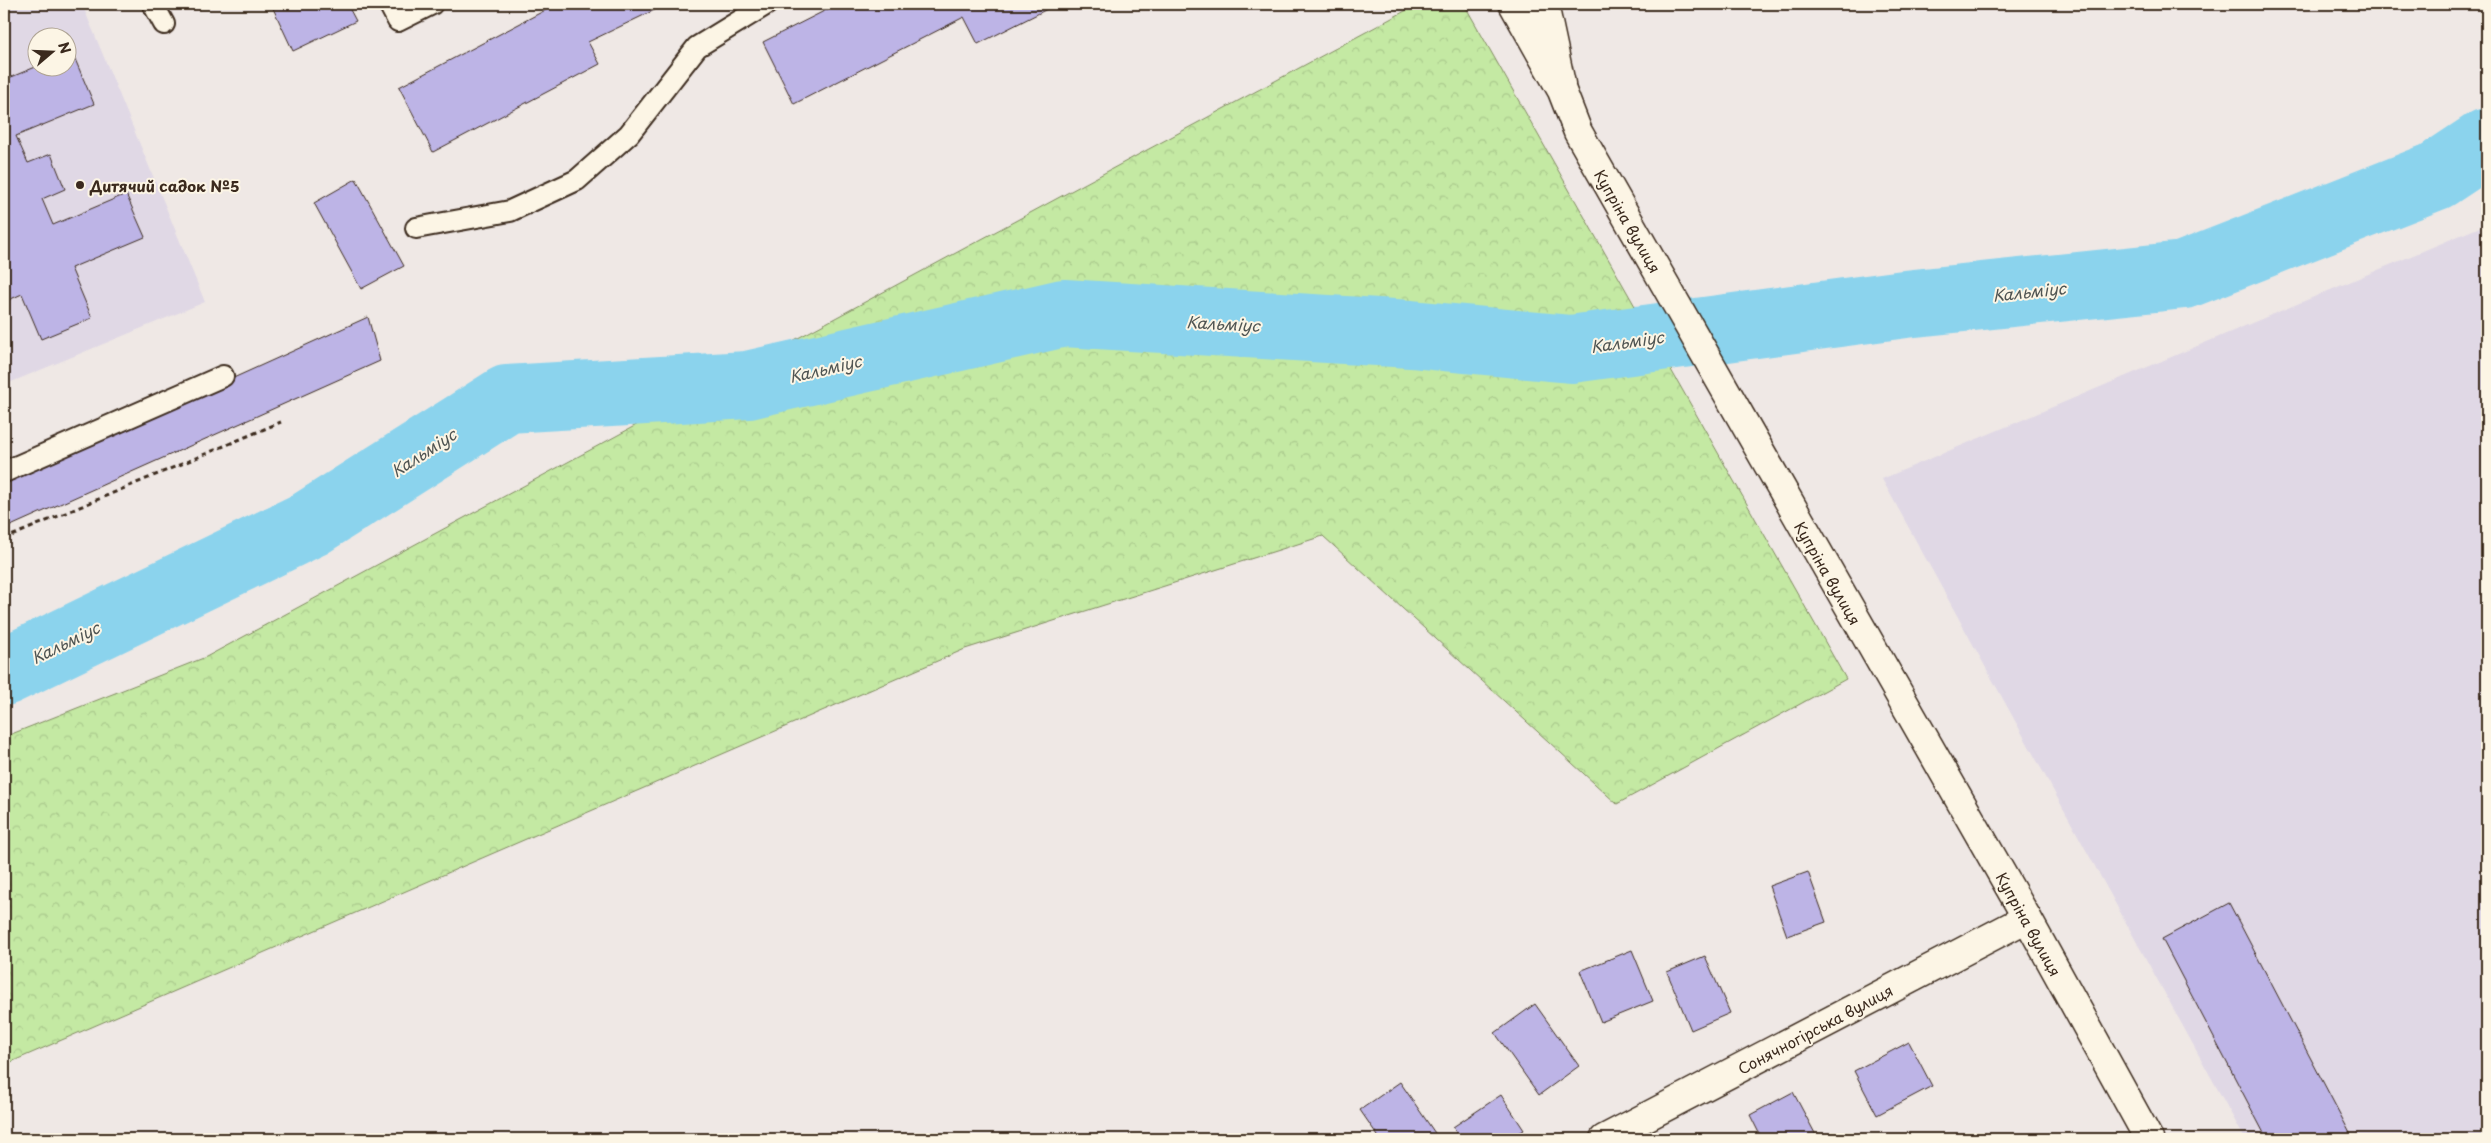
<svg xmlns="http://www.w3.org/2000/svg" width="2491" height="1143" font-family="'Playpen Sans',sans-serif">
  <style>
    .built { fill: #e0d8e5; fill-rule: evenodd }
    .forest { fill: url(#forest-crowns); stroke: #808a60 }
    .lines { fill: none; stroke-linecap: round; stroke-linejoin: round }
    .river { stroke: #8bd3ed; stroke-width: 68 }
    .building { fill: #bdb4e6; stroke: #3b2a1e }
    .service-casing { stroke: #3b2a1e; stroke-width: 24 }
    .minor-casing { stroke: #3b2a1e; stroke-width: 31 }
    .tertiary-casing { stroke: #3b2a1e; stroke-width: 31 }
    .secondary-casing { stroke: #3b2a1e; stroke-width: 31 }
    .path { stroke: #3b2a1e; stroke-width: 3; stroke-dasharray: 5 4; stroke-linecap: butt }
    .service { stroke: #fcf5e5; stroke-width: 20 }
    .minor { stroke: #fcf5e5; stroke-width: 28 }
    .tertiary { stroke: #fcf5e5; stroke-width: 28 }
    .secondary { stroke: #fcf5e5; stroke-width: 28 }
    .poi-dot { fill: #3b2a1e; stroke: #fcf5e5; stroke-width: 2 }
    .labels { text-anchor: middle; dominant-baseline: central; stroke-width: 4; stroke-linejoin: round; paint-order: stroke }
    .poi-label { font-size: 15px; font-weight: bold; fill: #3b2a1e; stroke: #fcf5e5; text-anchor: start }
    .street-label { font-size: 15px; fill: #3b2a1e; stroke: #fcf5e5 }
    .water-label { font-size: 16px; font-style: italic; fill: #4f5452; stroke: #fcf5e5 }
  </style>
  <defs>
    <pattern id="forest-crowns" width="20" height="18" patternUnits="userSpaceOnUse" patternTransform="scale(1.25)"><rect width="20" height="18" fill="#c4e9a3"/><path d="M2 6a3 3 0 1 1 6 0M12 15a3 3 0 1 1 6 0" fill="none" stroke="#a9c88c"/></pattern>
  </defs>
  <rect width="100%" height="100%" fill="#efe8e5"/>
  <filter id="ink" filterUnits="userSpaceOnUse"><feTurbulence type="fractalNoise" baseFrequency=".02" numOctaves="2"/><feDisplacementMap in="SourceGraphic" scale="10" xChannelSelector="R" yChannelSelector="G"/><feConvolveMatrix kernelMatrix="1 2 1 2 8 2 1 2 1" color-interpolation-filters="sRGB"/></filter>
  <g filter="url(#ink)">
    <path class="built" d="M4,4H82L205,302L4,385ZM38,38H68V68H38Z
      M2487,224V1139H2245L1882,479Z"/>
    <path class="forest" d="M1418,4H1464L1846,679L1617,804L1323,536L965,649L4,1065V737L206,657Z"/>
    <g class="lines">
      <path class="river" d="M4,672L310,524L507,399L748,385L1064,313L1411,334L1571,349L1905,304L2184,275L2436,176L2487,142"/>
    </g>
    <path class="building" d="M271,4H347L356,21L293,51Z
      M557,4H667L588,42L600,64L433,152L399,87Z
      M838,4H1057L978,44L964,17L794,104L763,42Z
      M72,52L94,104L16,136L28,163L51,154L65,189L42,199L53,225L126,194L145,237L71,268L92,318L41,339L22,294L4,302V80L38,66L68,68V54Z
      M356,179L404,266L361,289L314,203Z
      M368,317L380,361L4,529V482Z
      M1808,872L1826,922L1787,936L1769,886Z
      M2229,903L2353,1139H2267L2162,939Z
      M1632,950L1653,1001L1601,1022L1580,971Z
      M1705,956L1730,1013L1691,1030L1667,972Z
      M1535,1004L1579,1066L1539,1095L1495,1033Z
      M1909,1042L1932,1086L1877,1115L1854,1071Z
      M1400,1082L1439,1139H1380L1360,1110Z
      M1793,1092L1818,1139H1751L1760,1135L1750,1115Z
      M1501,1095L1524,1130L1509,1139H1461L1453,1127Z"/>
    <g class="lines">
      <defs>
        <path id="service" d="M153,4L164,24
          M389,4L398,21L432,4
          M416,228L510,211L577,180L629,134L697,47L767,4
          M4,472L223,376"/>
        <path id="minor" d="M1604,1139L2027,918"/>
        <path id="tertiary" d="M1544,4L1561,84"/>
        <path id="secondary" d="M1513,4L1562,91L1578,132L2027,918L2149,1139"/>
      </defs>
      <use href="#service" class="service-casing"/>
      <use href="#minor" class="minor-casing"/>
      <use href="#tertiary" class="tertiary-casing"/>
      <use href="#secondary" class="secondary-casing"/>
      <path class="path" d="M4,539L281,422"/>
      <use href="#service" class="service"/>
      <use href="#minor" class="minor"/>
      <use href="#tertiary" class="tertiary"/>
      <use href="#secondary" class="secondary"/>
    </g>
  </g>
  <circle class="poi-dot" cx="80" cy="185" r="5"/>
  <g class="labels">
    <g class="poi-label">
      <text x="90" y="185">Дитячий садок №5</text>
    </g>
    <g class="street-label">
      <text transform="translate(1628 221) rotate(60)">Купріна вулиця</text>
      <text transform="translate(1828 573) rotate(60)">Купріна вулиця</text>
      <text transform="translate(2029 924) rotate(61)">Купріна вулиця</text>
      <text transform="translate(1815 1029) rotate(-28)">Сонячногірська вулиця</text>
    </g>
    <g class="water-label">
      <text transform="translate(2029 291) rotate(-6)">Кальміус</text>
      <text transform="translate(1223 323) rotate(3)">Кальміус</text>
      <text transform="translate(1627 341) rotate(-8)">Кальміус</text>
      <text transform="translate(825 368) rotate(-13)">Кальміус</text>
      <text transform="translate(423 452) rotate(-33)">Кальміус</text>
      <text transform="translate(65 642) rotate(-26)">Кальміус</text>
    </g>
  </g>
  <rect width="2491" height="1143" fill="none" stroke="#fcf5e5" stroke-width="20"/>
  <rect x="10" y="10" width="2471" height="1123" fill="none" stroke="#3b2a1e" stroke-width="2" filter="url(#ink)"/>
  <g transform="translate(52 52) rotate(71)"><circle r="24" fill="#fcf5e5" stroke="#afa495"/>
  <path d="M0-4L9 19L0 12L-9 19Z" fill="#3b2a1e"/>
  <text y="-8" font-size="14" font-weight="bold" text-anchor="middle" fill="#3b2a1e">N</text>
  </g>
</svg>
